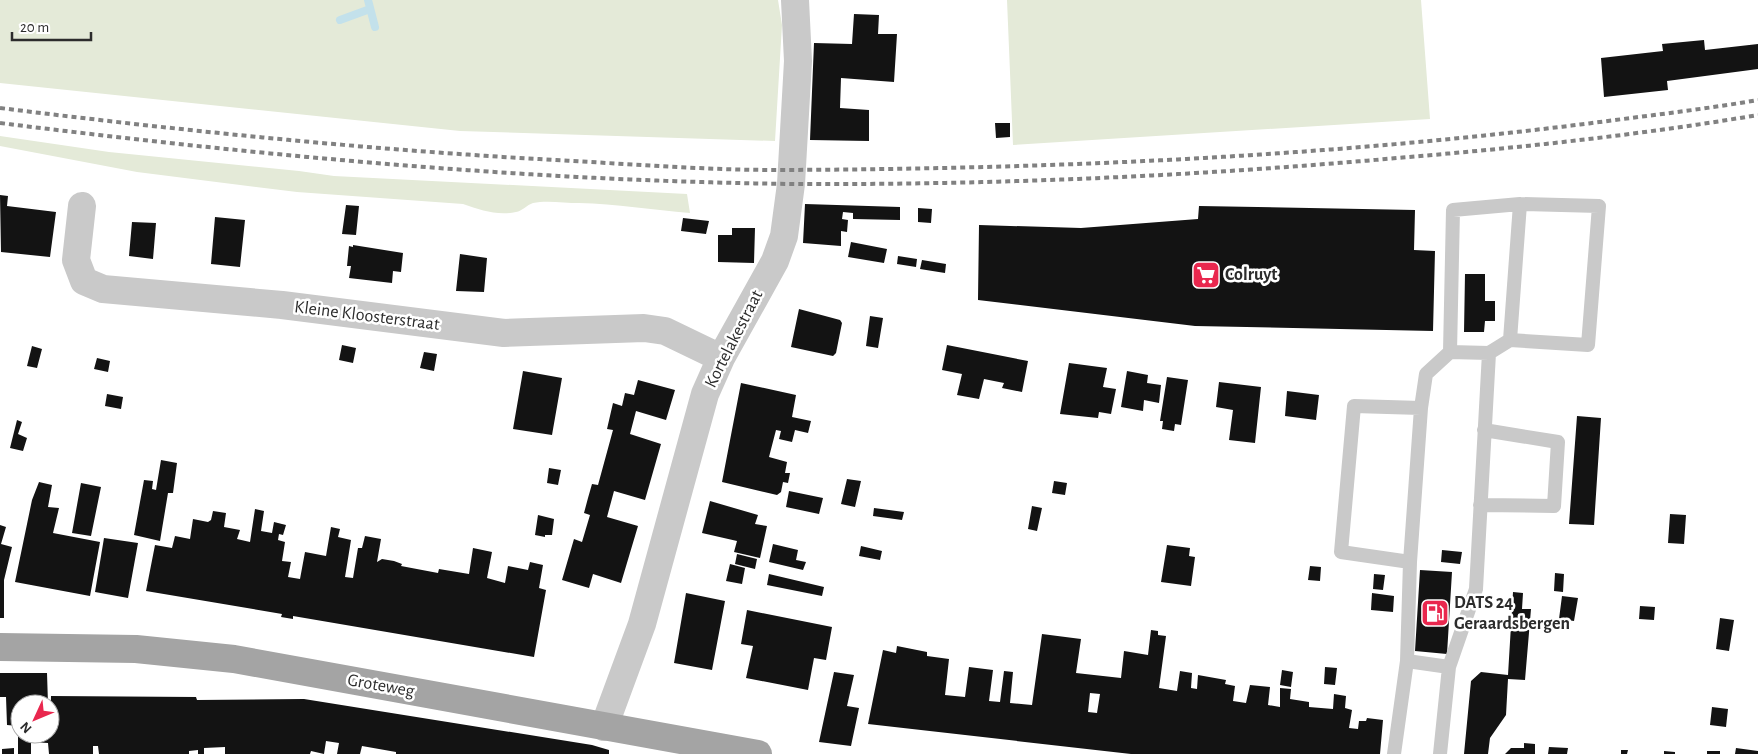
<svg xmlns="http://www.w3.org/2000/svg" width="1758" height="754" font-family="'Alegreya Sans',sans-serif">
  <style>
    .green { fill: #e4ead8 }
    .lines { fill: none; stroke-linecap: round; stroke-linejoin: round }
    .stream { stroke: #c3e1eb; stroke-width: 8 }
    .building { fill: #131313; fill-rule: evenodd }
    .lane { stroke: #c9c9c9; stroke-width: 14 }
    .street { stroke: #c9c9c9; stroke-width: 28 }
    .primary { stroke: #a4a4a4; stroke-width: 28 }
    .rail { stroke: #818181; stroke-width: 4; stroke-dasharray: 5 4; stroke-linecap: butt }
    .labels { text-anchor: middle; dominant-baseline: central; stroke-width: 5; stroke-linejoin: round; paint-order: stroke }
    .poi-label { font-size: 18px; font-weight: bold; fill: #2c2c2c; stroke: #fff; text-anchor: start }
    .street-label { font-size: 18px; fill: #2c2c2c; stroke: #fff }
  </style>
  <rect width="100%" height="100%" fill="#fff"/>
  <path class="green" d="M0,0H778L782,25L775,141L460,131L0,83Z
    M1007,0H1421L1430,119L1013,145Z
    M0,136L109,152L299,171L334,176L687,194L690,213C653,210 616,204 579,203C565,203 546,200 533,203C527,205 522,211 516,212C497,216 481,210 463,204L297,192L137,172L0,146Z"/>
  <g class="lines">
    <path class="stream" d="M368,0L375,27
      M340,20L370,9"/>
  </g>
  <path class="building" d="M854,14L879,15L878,34H897L894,82L841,78L840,108L869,110V141L810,140L814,43L852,44Z
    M1704,40L1705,50L1758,44V69L1667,81L1668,90L1604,97L1601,58L1663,51L1662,44Z
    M995,123H1010V137L996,138Z
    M0,195L8,196L7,206L56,212L50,257L1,252Z
    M805,204L900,207V220L853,219V213L843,212L842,219L848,220L847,232L841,231V246L803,243Z
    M346,205L359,206L356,235L342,234Z
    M1199,206L1415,210L1414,250L1435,251L1433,331L1195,326L978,300L979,225L1081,228L1198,219Z
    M918,208L932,209L931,223L918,222Z
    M215,217L245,220L240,267L211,264Z
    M683,218L709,221L706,234L681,231Z
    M132,222L156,223L153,259L129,256Z
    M732,228H755L754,263L718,262V235H732Z
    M851,242L887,249L884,263L848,257Z
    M353,245L403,253L401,272L393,271L392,283L349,278L351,266H347L349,246L353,247Z
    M460,254L487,258L484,292L456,291Z
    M898,256L917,259L916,267L897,264Z
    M922,260L946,264L945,273L920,269Z
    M1465,274H1485V301H1495V321H1485L1484,332H1464Z
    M799,309L840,320L842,323L836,353L833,356L791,347Z
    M870,316L883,318L878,348L866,346Z
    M342,345L356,348L353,363L339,360Z
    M947,345L1028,361L1022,392L1002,388L1004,383L984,379L979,399L957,395L962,374L942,370Z
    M32,346L42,349L37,368L27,366Z
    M424,352L437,354L434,371L420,368Z
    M97,358L110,361L108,372L94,369Z
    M1069,363L1107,368L1103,387L1116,389L1111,414L1099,412L1098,418L1060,414Z
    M523,371L562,378L552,435L513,429Z
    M1127,371L1148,375L1147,383L1161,385L1159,403L1144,400L1143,411L1121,407Z
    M1167,377L1188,380L1181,425L1175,424L1174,431L1162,429L1163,421H1160Z
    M638,380L675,390L666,420L636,411L630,434L661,444L645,500L614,491L607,517L638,526L621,583L593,574L589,588L562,580L574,539L582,542L590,515L584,513L588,498L592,484L598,485L613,430L607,429L613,403L622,406L625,393L634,395Z
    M1219,382L1261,387L1255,443L1229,440L1233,410L1216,407Z
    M741,383L796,395L792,417L811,421L808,433L795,430L792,442L779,439L781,431L776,430L769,457L787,462L785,473H790L788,483L783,482L781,492L777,495L722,482Z
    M1287,391L1319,395L1316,420L1285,416Z
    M107,394L123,397L121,409L105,406Z
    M1577,416L1601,418L1594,525L1569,524Z
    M17,420L22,422L18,434L27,438L23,451L10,448Z
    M161,460L177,463L173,493H168L160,541L134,535L144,480L153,481L152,489L156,490Z
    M549,468L561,470L558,485L547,483Z
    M847,479L861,481L855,507L841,504Z
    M1054,481L1067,483L1065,495L1052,493Z
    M39,482L52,485L48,507L59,508L53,533L100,542L90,596L15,582L32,500Z
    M81,483L101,487L91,536L72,533Z
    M789,491L823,498L819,514L786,507Z
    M710,501L758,515L755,524L767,526L760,558L734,552L737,541L702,533Z
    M1032,506L1042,508L1037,531L1028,529Z
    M874,508L904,512L902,520L873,516Z
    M255,509L264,511L261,531L272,533L274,522L286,525L283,535L279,534L278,540L285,542L282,561L291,562L288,577L300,579L305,552L326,556L331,527L340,529L338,537L351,540L345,577L353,578L358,548H362L365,536L381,539L377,562L382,559L394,561L402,564L401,566L438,573L439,569L469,574L473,548L492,552L487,578L505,583L508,566L528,570L530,562L543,565L539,588L546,590L534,657L293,616V619L281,617L282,614L146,591L155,545L172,548L175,536L190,539L193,519L208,522L211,520L213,511L226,513L224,527L240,530L237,539L250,542Z
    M1670,514L1686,515L1684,544L1668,543Z
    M538,515L554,519L552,535H545V537L535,535Z
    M0,525L6,527L1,544L12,547L4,580V618H0Z
    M104,538L138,543L128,598L95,592Z
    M773,544L798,550L796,560L806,562L803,570L769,562Z
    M1167,545L1190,548L1189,556L1195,557L1191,586L1161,582Z
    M861,546L882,551L880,560L859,556Z
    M1442,550L1462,552L1460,564L1441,562Z
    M737,554L757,559L755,569L735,564Z
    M730,564L745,568L742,584L726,581Z
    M1310,566L1321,567L1320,581L1308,580Z
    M1420,570L1452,572L1447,654L1415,651Z
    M1555,573L1564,574L1563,592L1554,591Z
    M769,574L824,587L822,596L767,585Z
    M1374,574L1385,575L1383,590L1373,589Z
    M1513,592L1523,593L1522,609H1531L1525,680L1508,679L1506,715L1490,738L1488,754H1464L1471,681L1481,672L1508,675Z
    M686,593L725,601L712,670L674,663Z
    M1372,593L1394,596L1393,612L1371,610Z
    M1562,596L1578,598L1574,621L1559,619Z
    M1640,606L1655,607L1654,620L1639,619Z
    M747,610L832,627L826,660L814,658L808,690L746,678L753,646L741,644Z
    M1720,618L1734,620L1729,651L1716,649Z
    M1151,630L1158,631V635L1166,636L1159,688L1177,691L1180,671L1192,673L1191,688L1197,689L1198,675L1226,680L1225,684L1235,686L1233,701L1246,703L1250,685L1270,687L1268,705L1280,707V688L1291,689L1290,699L1309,702V707L1333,709L1334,694L1346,696L1345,708L1352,710L1349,728L1358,729L1359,721H1366L1367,718L1383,720L1380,754H1131L868,724L883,650L896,653L897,646L927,652V656L949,659L945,695L965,697L969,667L993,670L989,701L1000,702L1004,671L1013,672L1010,703L1032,705L1042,634L1081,639L1076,673L1121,678L1124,651L1148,655ZM1090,693L1100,694L1097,713L1088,712Z
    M1325,667L1337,668L1335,685L1324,684Z
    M1282,670L1293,672L1291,687L1280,685Z
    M834,672L854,675L847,706L859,708L851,746L819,742Z
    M0,673H47L48,704H20V734H50L51,696L196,697L197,700L304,699L592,745L609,750V754H396V752L362,746L360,754H337L339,743L326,741L324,754L311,751L310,754H225V747L204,748V754H198V750L189,751V754H99L98,746H93V754H49L48,743L31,742V754H18V726L7,725L6,697H0Z
    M1712,707L1728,709L1726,727L1710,725Z
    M1524,743L1535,744V754H1505L1511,748H1524Z
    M1549,747L1568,748L1567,754H1548Z
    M14,748V754H2V749Z
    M1736,748L1758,751V754H1735Z
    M1621,750H1628L1627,754H1621Z
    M1664,751L1675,752V754H1664Z
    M1707,751H1720V754H1707Z"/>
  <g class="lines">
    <path class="lane" d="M1510,340L1588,345L1599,206L1520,204
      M1480,505L1554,506L1558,442L1484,430
      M1410,562L1341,552L1354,406L1421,408
      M1407,661L1410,562L1421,408L1426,374L1450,352L1489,353L1510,340L1520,204L1453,210L1450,352
      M1449,667L1476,589L1489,353
      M1394,754L1407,661L1449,667L1440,754"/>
    <path class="street" d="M82,206L76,260L84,281L103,289L282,305L504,333L644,328L665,331L721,358
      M604,727L642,624L705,394L721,358L775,261L784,236L791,184L798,61L795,0"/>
    <path class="primary" d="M0,647L136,649L234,659L758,754"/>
    <path class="rail" d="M0,108C185,131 370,150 556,160C630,164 704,170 777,170C1053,169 1327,157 1600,122C1653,115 1706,109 1758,100
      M0,123C264,156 529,181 795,184C996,185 1197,176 1397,158C1518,148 1639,135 1758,115"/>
  </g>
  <defs>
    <symbol id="supermarket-square" viewBox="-11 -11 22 22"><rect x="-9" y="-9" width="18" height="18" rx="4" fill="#e9274e" stroke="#fff"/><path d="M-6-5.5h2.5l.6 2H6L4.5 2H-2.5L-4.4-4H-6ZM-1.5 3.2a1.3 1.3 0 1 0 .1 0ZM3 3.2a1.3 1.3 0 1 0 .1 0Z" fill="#fff"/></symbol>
    <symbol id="fuel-square" viewBox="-11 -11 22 22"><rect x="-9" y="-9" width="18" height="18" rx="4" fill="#e9274e" stroke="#fff"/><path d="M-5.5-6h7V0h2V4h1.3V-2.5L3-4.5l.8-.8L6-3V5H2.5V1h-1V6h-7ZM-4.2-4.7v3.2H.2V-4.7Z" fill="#fff"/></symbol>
  </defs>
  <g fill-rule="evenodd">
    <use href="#supermarket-square" x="1190" y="259" width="32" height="32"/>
    <use href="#fuel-square" x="1419" y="597" width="32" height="32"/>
  </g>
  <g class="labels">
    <g class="poi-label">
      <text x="1225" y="275">Colruyt</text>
      <text x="1454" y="603">DATS 24<tspan x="1454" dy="21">Geraardsbergen</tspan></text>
    </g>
    <g class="street-label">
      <text transform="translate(367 316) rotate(7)">Kleine Kloosterstraat</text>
      <text transform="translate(734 339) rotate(-63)">Kortelakestraat</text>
      <text transform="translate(381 686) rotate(10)">Groteweg</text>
    </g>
  </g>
  <g transform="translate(35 719) rotate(226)"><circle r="24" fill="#ffffff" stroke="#ababab"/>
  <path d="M0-4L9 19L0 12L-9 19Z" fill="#e9274e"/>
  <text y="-8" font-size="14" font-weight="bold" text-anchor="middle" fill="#2c2c2c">N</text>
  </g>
  <path d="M12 32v8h79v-8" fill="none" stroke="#2c2c2c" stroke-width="2.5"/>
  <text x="20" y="32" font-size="15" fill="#2c2c2c" stroke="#ffffff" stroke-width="4" paint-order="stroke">20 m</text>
</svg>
